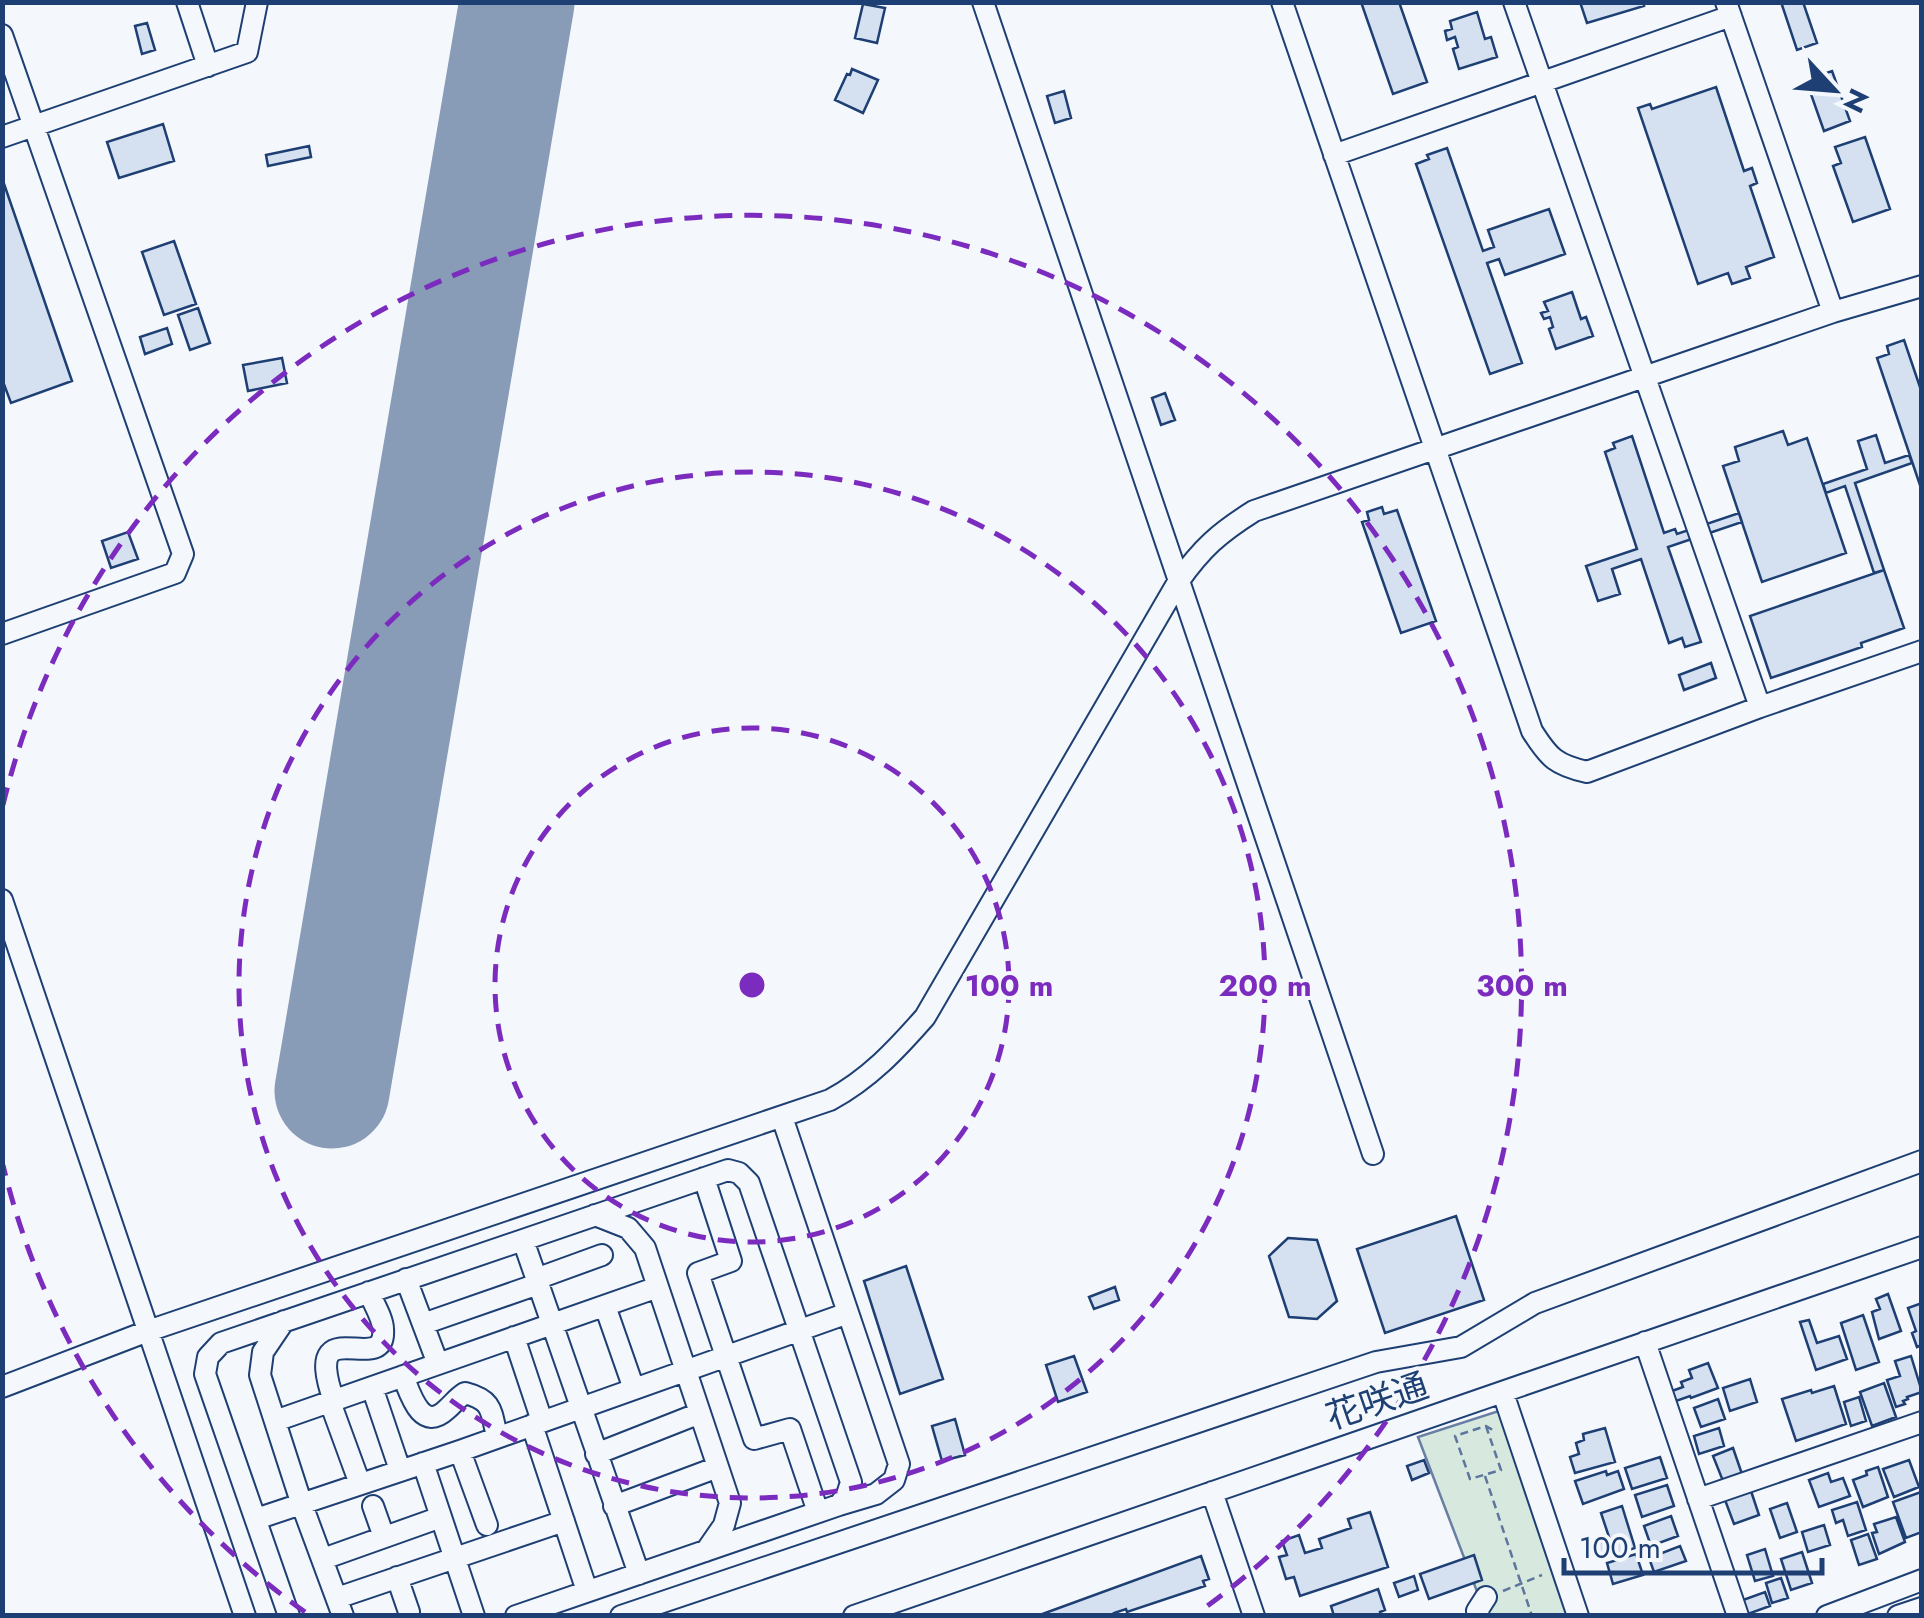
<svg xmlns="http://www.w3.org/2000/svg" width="1924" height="1618" font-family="Jost,'Noto Sans JP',sans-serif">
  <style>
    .green { fill: #d7e8df; stroke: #687fa3; stroke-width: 2.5 }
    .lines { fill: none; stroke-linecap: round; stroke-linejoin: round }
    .runway { stroke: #889bb7; stroke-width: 115 }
    .building { fill: #d5e0f0; stroke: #1d3f73; stroke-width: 2.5 }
    .minor-casing { stroke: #1d3f73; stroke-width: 24 }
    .path { stroke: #5e769c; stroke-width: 2.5; stroke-dasharray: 8 5; stroke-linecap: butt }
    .minor { stroke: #f4f7fb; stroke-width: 20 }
    .ring { fill: none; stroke: #7b2cbf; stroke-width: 5; stroke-dasharray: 18 12 }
    .labels { text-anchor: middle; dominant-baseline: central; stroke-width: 8; stroke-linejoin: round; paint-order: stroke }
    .street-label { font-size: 35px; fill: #1d3f73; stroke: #f4f7fb }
    .centre { fill: #7b2cbf; stroke: #f4f7fb; stroke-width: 5 }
    .ring-label { font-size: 30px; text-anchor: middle; font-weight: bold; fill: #7b2cbf; stroke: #f4f7fb; stroke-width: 8; stroke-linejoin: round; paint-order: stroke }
  </style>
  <rect width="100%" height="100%" fill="#f4f7fb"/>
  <path class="green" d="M1508,1408L1578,1615H1486L1418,1437Z"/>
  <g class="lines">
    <path class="runway" d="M332,1091L517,2"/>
  </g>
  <path class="building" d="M1361,2H1399L1427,82L1393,94Z
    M1580,2H1643L1644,6L1587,23Z
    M1781,2H1803L1817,43L1797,50Z
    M863,4L885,8L877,43L855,38Z
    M1477,12L1485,39L1491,37L1497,57L1459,69L1453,49L1458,47L1455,37L1447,40L1445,31L1452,29L1450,21Z
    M147,23L155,50L142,54L135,26Z
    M852,69L878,80L863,113L835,100L847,74L850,75Z
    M1832,71L1850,121L1824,131L1806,80Z
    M1716,87L1744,171L1752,168L1757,183L1750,186L1774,257L1746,267L1750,278L1732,284L1728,273L1698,284L1638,108L1650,104L1652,109Z
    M1064,91L1071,118L1055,123L1047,96Z
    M163,124L174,161L119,178L107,142Z
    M1865,137L1890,209L1853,222L1833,166L1841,163L1835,147Z
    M309,146L311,157L268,166L266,155Z
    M1447,148L1483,251L1494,247L1488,230L1549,209L1565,254L1505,275L1499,259L1487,263L1522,363L1490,374L1416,164L1429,159L1427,155Z
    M2,178L72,381L11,403L2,379Z
    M174,241L196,304L164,315L142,252Z
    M1572,292L1581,319L1586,317L1593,336L1556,349L1549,329L1553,327L1550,317L1544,319L1541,313L1548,311L1544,302Z
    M198,308L210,343L190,350L178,315Z
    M167,328L172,344L145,354L140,337Z
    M1904,340L1922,393V491L1877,358L1889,354L1887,346Z
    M282,358L287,383L248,391L243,365Z
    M1165,393L1175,420L1161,425L1152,398Z
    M1783,431L1788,445L1807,438L1846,553L1762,582L1723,466L1739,461L1735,447Z
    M1876,435L1885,463L1909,455L1912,463L1855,483L1884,570L1874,573L1845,486L1826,493L1823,484L1867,469L1858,441Z
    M1632,436L1664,533L1675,529L1677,534L1739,513L1742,522L1668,547L1701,642L1685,647L1682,638L1669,643L1641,559L1612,569L1620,594L1598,601L1586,566L1637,549L1605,452L1615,448L1613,443Z
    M1382,507L1384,514L1397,510L1436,621L1401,633L1362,522L1369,520L1367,512Z
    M128,532L138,559L111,568L102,541Z
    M1884,570L1904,628L1861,643L1862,647L1771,678L1750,616Z
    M1711,663L1716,678L1684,690L1679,675Z
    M1456,1216L1484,1300L1385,1333L1357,1249Z
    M1288,1238L1317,1240L1337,1301L1317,1319L1289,1317L1269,1256Z
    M906,1266L943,1379L900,1394L864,1281Z
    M1115,1287L1119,1300L1094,1309L1089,1297Z
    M1888,1294L1901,1331L1879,1339L1872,1312L1880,1309L1876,1299Z
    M1922,1303V1345L1917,1347L1912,1333L1916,1331L1908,1308Z
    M1863,1315L1879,1362L1856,1370L1841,1323Z
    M1809,1320L1817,1343L1839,1336L1847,1359L1816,1370L1800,1322Z
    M1074,1356L1087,1392L1058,1402L1046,1365Z
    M1911,1356L1922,1392L1907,1397L1908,1399L1903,1401L1905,1404L1896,1407L1887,1380L1900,1376L1895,1361Z
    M1708,1363L1718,1388L1691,1398L1690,1396L1676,1401L1672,1391L1683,1387L1681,1382L1692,1378L1689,1370Z
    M1750,1379L1757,1402L1730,1411L1723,1388Z
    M1884,1383L1896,1417L1872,1426L1860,1392Z
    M1834,1386L1846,1424L1796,1441L1782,1399L1811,1390L1812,1393Z
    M1859,1397L1866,1421L1851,1426L1844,1402Z
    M1718,1399L1725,1419L1701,1427L1694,1408Z
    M955,1419L965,1455L942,1461L932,1426Z
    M1605,1428L1615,1462L1575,1473L1570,1457L1579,1454L1576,1443L1584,1440L1583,1434Z
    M1719,1428L1724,1446L1699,1454L1694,1436Z
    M1733,1448L1742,1474L1723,1481L1713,1456Z
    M1660,1457L1667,1478L1632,1489L1625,1468Z
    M1424,1460L1429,1473L1412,1480L1407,1466Z
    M1909,1460L1919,1487L1894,1497L1883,1469Z
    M1878,1467L1888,1497L1863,1507L1853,1480L1867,1475L1866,1471Z
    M1606,1471L1607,1475L1618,1471L1624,1489L1583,1504L1575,1481Z
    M1828,1473L1831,1482L1843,1478L1850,1496L1819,1507L1809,1480Z
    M1667,1485L1674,1506L1642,1517L1635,1495Z
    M1751,1491L1759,1515L1734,1524L1725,1500Z
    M1921,1492L1922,1532L1906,1538L1893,1502Z
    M1857,1502L1866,1530L1848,1536L1843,1520L1836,1523L1832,1510Z
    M1787,1503L1797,1532L1780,1538L1770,1509Z
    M1622,1506L1635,1548L1601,1559L1597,1544L1610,1540L1601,1513Z
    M1370,1512L1388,1567L1300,1596L1294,1577L1286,1579L1279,1557L1287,1555L1282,1541L1299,1535L1305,1553L1322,1548L1319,1539L1351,1528L1348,1519Z
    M1671,1516L1678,1536L1651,1546L1644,1526Z
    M1896,1517L1905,1542L1879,1554L1872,1533L1877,1532L1874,1524Z
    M1824,1525L1830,1545L1808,1552L1802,1532Z
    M1868,1534L1877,1559L1859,1565L1851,1540Z
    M1680,1546L1686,1561L1654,1572L1649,1558Z
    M1765,1549L1773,1576L1755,1581L1747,1555Z
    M1802,1552L1812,1583L1791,1590L1781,1559Z
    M1636,1554L1643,1575L1613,1584L1607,1563Z
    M1474,1555L1482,1580L1429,1599L1420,1574Z
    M1201,1556L1209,1579L1203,1581L1205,1586L1127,1612L1126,1609L1114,1613L1115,1616H1037Z
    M1414,1576L1418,1590L1399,1597L1394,1583Z
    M1781,1578L1788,1598L1772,1603L1766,1583Z
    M1378,1589L1385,1610L1380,1612L1381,1616H1334L1331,1606Z
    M1765,1592L1770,1606L1748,1614L1743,1600Z"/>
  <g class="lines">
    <defs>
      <path id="minor" d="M187,2L208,66
        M983,2L1373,1154
        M1282,2L1532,731C1549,758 1556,765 1587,772L1760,707L1922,651
        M1514,2L1760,707
        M1726,2L1833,312
        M2,35L183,554L175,573L2,634
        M2,137L247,52L257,2
        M1334,155L1731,16
        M2,900L245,1616
        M782,1117L899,1464L894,1480L876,1494L839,1505
        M704,1178L731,1261L698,1273L754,1439L790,1429L818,1512
        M595,1215L628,1228L645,1248L730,1503L724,1525L706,1551
        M523,1240L639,1574
        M406,1279L438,1364
        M536,1279L602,1255
        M605,1306L634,1389
        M284,1321L263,1352L260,1375L302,1505L343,1616
        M423,1324L538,1284
        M514,1337L542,1421
        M1645,1342L1738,1616
        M403,1376C410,1393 421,1433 446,1410C453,1404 457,1398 465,1393C493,1400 491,1411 497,1437
        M2,1387L148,1331L830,1100C869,1079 896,1050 925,1017L1178,582C1202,548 1219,533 1254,511L1833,312L1922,286
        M372,1387L400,1470
        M1503,1393L1578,1616
        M334,1401C300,1305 387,1380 383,1329C383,1318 373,1303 369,1292
        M330,1402L360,1484
        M275,1421L658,1287
        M532,1425L587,1591
        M460,1451L487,1525
        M596,1454L700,1413
        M423,1463L474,1616
        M1212,1492L1254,1616
        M1698,1499L1922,1422
        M373,1506L384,1537
        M614,1506L718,1467
        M256,1519L460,1451L848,1313
        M323,1559L441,1517
        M397,1577L409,1612
        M337,1598L564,1521
        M289,1616L205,1374L208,1357L221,1343L728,1170L739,1173L749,1183L851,1482L847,1495L839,1505L516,1616
        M621,1616L1376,1362L1461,1347L1535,1303L1922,1161
        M854,1616L1922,1247
        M1479,1616L1477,1611L1486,1597
        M1827,1616L1922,1580
        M1898,1616L1922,1608"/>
    </defs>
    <use href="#minor" class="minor-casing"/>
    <path class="path" d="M1486,1426L1501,1470L1470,1479L1455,1436L1486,1426L1496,1432
      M1485,1476L1532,1616
      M1503,1591L1542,1575"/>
    <use href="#minor" class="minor"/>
  </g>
  <g class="ring">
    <circle cx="752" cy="985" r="257"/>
    <circle cx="752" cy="985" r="513"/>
    <path d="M305 1612A770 770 0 0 1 3 1165M3 805A770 770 0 1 1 1199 1612"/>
  </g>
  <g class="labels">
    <g class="street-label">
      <text transform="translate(1377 1401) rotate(-19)">花咲通</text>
    </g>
  </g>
  <circle cx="752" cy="985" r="15" class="centre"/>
  <g class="ring-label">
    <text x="1009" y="996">100 m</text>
    <text x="1265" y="996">200 m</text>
    <text x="1522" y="996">300 m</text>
  </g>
  <rect width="1924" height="1618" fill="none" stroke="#1d3f73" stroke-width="10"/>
  <g transform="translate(1834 90) rotate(116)" stroke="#f4f7fb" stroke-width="8" paint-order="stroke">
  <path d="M0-8L18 38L0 25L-18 38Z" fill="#1d3f73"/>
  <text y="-15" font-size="28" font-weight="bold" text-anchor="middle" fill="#1d3f73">N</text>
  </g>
  <path d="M1564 1558v15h258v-15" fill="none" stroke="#1d3f73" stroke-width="5"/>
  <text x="1579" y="1558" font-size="30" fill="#1d3f73" stroke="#f4f7fb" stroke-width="8" paint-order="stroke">100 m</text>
</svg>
